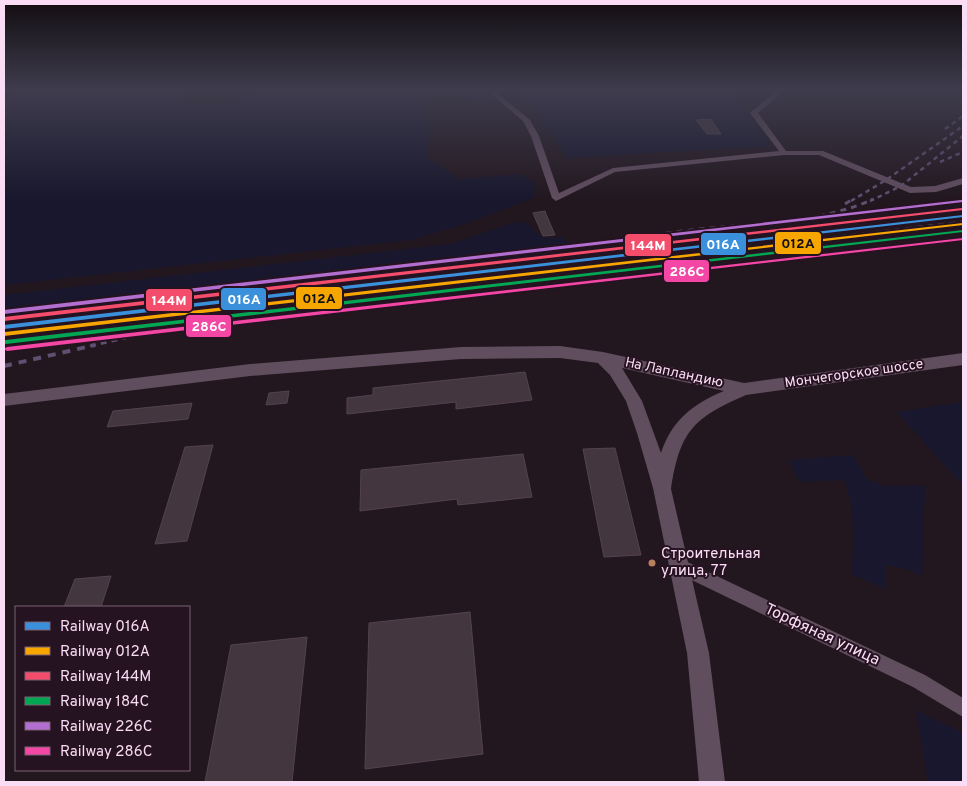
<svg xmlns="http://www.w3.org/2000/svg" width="967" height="786" font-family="Overpass,sans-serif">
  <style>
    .green { fill: #19172d }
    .building { fill: #43363f; stroke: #54434f }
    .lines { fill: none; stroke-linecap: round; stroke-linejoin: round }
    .minor { fill: #604d5e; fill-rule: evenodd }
    .tertiary { fill: #604d5e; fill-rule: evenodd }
    .rail-far2 { stroke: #5f4f71; stroke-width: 2.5; stroke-dasharray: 4.5 4; stroke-linecap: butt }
    .rail-far1 { stroke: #5f4f71; stroke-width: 3; stroke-dasharray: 6 5; stroke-linecap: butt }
    .rail { stroke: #5f4f71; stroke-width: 4; stroke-dasharray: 8 7; stroke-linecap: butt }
    .rail-1-casing { stroke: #261321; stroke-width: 4 }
    .rail-2-casing { stroke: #261321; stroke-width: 4 }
    .rail-3-casing { stroke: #261321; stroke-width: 4 }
    .rail-4-casing { stroke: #261321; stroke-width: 4 }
    .rail-5-casing { stroke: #261321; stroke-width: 4 }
    .rail-6-casing { stroke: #261321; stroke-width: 4 }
    .rail-1 { fill: #3a90db; fill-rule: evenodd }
    .rail-2 { fill: #f7a600; fill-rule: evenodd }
    .rail-3 { fill: #f44d6c; fill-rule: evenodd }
    .rail-4 { fill: #00a651; fill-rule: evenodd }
    .rail-5 { fill: #b36fd0; fill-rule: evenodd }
    .rail-6 { fill: #f346a5; fill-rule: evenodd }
    .bus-dot { fill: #b6815c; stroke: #261321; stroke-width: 2 }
    .labels { text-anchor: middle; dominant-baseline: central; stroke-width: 4; stroke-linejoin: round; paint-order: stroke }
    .street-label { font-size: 14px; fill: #fadcf4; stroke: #261321 }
    .near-bus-label { font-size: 15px; fill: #fadcf4; stroke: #261321; text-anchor: start }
    .near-street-label { font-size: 16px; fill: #fadcf4; stroke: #261321 }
    .line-badge { stroke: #261321; stroke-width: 2 }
    .badge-label { font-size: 14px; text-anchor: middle; font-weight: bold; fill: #fff }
    .pale-badge-label { font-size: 14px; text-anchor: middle; font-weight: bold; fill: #111 }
  </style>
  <rect width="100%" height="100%" fill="#22171f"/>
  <path class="green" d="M190,89L182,95L188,103C207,106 242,105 257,89H480L495,100L492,104C466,97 439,86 418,107L430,123L427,157L459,179L520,174L535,183L533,198L465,224L411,240L4,285V127L8,123L5,121L11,116L4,115V103L18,97L19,94L4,89Z
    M513,89H730L771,146L567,158L535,109Z
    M527,222C539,237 542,240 561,237L569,243L555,253L4,323V295L450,244L512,223Z
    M963,402V486L897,412Z
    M853,455L867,479L884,486L925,485L922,576L906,569L885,565V589L851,574C854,543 855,510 844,480L799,482L789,460Z
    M916,710L963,733V782H928Z"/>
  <path class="building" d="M711,119L721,134H707L696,120Z
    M545,211L546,214L555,235L543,236L533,213Z
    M525,372L532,400L456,409V402L347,414V398L373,395V388Z
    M289,391L287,403L266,405L269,393Z
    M192,403L188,419L107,427L113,411Z
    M213,445L187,541L155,544L185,447Z
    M615,448L641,555L604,557L583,449Z
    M523,454L532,497L458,505L457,499L360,511L361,470Z
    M111,576L101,607H64L75,579Z
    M470,612L483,754L365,769L369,623Z
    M307,637L292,782H205L231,645Z"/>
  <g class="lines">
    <path class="minor" d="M485,89H492L530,120L539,136L559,193L613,168L779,151L750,113L779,89H786L758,113L786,151H823L911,187L935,186L963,178V184L936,192L910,193L819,155H784L615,172L556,201L552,198L531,136L523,121Z
      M679,558L925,675L963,698V717L913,687L673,571L671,566L673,561Z"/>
    <path class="tertiary" d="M560,346L603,352L744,383L963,353V365L746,395C693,418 680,431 671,489L709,653L725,782H699L687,653L653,488L637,433L626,401L610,375L598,363L560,358L461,359L250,376L4,406V394L250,364L461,347ZM622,368L724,391C694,403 671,421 661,453L642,401Z"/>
    <path class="rail-far2" d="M945,129L963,116
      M940,162L963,152
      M851,201L886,180L963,126
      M870,201L901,186L963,136"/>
    <path class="rail-far1" d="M845,204L853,199
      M650,243L672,239
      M579,247C626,238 672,232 719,227C767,223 830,220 873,199
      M294,302L963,222
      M18,346L34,343
      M90,346L147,333"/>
    <path class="rail" d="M4,349L24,345
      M4,366L95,345"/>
    <defs>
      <path id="rail-1" d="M963,215V217L4,329V325Z"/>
      <path id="rail-2" d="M963,223V225L4,336V332H5Z"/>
      <path id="rail-3" d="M962,208H963V210L4,321V317Z"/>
      <path id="rail-4" d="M963,230V232L6,344L4,343V341L6,340Z"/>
      <path id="rail-5" d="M961,200H963V202L4,314V310Z"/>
      <path id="rail-6" d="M963,238V240L7,351L4,349L7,347Z"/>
    </defs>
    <use href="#rail-1" class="rail-1-casing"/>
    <use href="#rail-2" class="rail-2-casing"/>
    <use href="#rail-3" class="rail-3-casing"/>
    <use href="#rail-4" class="rail-4-casing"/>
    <use href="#rail-5" class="rail-5-casing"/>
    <use href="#rail-6" class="rail-6-casing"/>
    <use href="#rail-1" class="rail-1"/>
    <use href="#rail-2" class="rail-2"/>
    <use href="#rail-3" class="rail-3"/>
    <use href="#rail-4" class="rail-4"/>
    <use href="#rail-5" class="rail-5"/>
    <use href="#rail-6" class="rail-6"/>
  </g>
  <linearGradient id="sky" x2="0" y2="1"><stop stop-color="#130d11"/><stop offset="0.45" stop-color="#3e3c4d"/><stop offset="1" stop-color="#3e3c4d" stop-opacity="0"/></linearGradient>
  <rect width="967" height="199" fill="url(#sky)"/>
  <circle class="bus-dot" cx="652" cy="563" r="4.5"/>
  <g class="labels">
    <g class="street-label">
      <text transform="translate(674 373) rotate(12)">На Лапландию</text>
      <text transform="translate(854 374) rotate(-8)">Мончегорское шоссе</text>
    </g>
    <g class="near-bus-label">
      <text x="661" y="554">Строительная<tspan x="661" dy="17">улица, 77</tspan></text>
    </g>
    <g class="near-street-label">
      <text transform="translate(822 635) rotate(25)">Торфяная улица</text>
    </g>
  </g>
  <g class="line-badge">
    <rect x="774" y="231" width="48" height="24" rx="5" fill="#f7a600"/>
    <rect x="700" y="232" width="47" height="24" rx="5" fill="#3a90db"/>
    <rect x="624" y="233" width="48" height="24" rx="5" fill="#f44d6c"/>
    <rect x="663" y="259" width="47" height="24" rx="5" fill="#f346a5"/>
    <rect x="295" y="286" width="48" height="24" rx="5" fill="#f7a600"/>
    <rect x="220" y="287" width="47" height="24" rx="5" fill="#3a90db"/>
    <rect x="145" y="288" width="48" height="24" rx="5" fill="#f44d6c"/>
    <rect x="185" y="314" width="47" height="24" rx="5" fill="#f346a5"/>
  </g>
  <g class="badge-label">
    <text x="723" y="249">016А</text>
    <text x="648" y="250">144М</text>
    <text x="687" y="276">286С</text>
    <text x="244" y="304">016А</text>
    <text x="169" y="305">144М</text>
    <text x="209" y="331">286С</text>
  </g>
  <g class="pale-badge-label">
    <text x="798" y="248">012А</text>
    <text x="319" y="303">012А</text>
  </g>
  <rect width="967" height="786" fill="none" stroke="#fadcf4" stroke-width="10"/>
  <rect x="15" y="606" width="175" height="165" fill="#261321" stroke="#7b6375"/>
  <rect x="25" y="622" width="25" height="8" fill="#3a90db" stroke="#7b6375"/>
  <text x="60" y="631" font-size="15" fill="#fadcf4">Railway 016А</text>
  <rect x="25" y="647" width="25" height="8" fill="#f7a600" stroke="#7b6375"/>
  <text x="60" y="656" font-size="15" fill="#fadcf4">Railway 012А</text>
  <rect x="25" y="672" width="25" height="8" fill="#f44d6c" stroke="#7b6375"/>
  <text x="60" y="681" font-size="15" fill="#fadcf4">Railway 144М</text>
  <rect x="25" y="697" width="25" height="8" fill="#00a651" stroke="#7b6375"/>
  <text x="60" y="706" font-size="15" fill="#fadcf4">Railway 184С</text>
  <rect x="25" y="722" width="25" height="8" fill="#b36fd0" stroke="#7b6375"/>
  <text x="60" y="731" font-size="15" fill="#fadcf4">Railway 226С</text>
  <rect x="25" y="747" width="25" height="8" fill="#f346a5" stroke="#7b6375"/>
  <text x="60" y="756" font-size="15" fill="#fadcf4">Railway 286С</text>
</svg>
